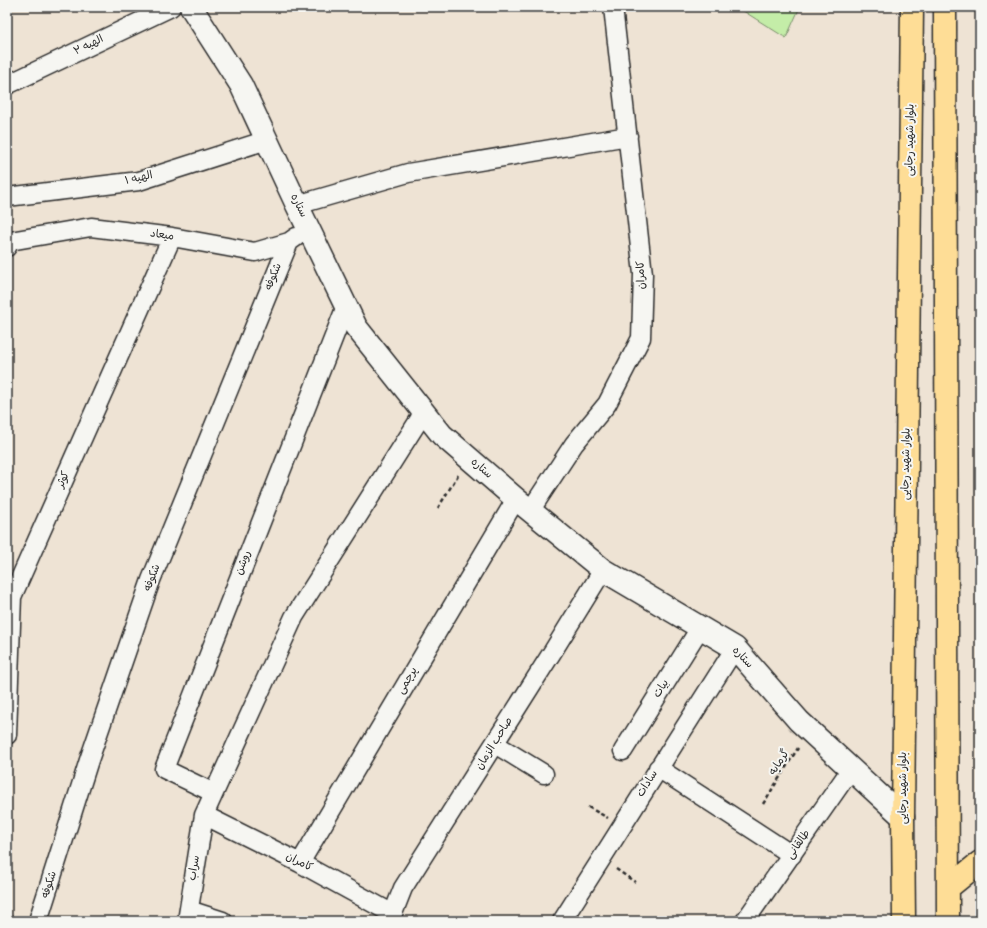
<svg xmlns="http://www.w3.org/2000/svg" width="987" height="928" font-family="'Gochi Hand','Playpen Sans Arabic',sans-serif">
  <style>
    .green { fill: #c4eda8; stroke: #788c6a }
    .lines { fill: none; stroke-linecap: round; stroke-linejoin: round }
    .street-casing { stroke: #2b2b2b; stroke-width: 21 }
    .secondary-casing { stroke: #2b2b2b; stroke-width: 25 }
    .highway-casing { stroke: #2b2b2b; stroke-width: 25 }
    .path { stroke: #2b2b2b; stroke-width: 2.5; stroke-dasharray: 4 3; stroke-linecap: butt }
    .street { stroke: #f6f6f2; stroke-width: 18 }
    .secondary { stroke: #f6f6f2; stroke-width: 22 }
    .highway { stroke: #fedd96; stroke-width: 22 }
    .labels { text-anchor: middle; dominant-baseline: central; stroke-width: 4; stroke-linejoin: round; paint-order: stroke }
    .street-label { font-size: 11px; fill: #2b2b2b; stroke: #f6f6f2 }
  </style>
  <rect width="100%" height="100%" fill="#eee3d4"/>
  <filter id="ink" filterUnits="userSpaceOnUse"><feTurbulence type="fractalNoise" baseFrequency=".025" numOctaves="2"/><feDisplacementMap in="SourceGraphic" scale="8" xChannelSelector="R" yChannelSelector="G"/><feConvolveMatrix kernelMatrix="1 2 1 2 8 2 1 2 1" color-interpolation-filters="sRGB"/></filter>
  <g filter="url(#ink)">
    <path class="green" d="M737,7H800L786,38Z"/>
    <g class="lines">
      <defs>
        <path id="street" d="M7,85L171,7
          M7,197L139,181L267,140
          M297,205L408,173L628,136
          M7,247L10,241L91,227L172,237L255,252L289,242L296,237
          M530,511L574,444L607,404L641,338L643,274L613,7
          M7,608L172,237
          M7,735L12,596
          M495,744L544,774
          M623,751L700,628
          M658,768L792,855
          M214,793L164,769L346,306
          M204,815L300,863L393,914
          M300,863L516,499
          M189,910L223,921
          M38,921L89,760L151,580L289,242
          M187,921L204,815L294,617L424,412
          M390,921L403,888L553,651L603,570
          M562,921L735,648
          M745,921L851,769"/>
        <path id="secondary" d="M191,7L241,85L297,205L356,327L442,435L516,499L603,570L735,648L799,721L903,817"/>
        <path id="highway" d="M945,7L948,921
          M948,888L980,862
          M904,921L903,817L912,7"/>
      </defs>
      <use href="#street" class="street-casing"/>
      <use href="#secondary" class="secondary-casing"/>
      <use href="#highway" class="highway-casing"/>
      <path class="path" d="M438,508L458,475
        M763,804L798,748
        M588,807L608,818
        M616,869L635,882"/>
      <use href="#street" class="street"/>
      <use href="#secondary" class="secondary"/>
      <use href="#highway" class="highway"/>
    </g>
  </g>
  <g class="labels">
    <g class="street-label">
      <text transform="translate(89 46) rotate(-26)">الهیه ۲</text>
      <text transform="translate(911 140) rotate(-89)">بلوار شهید رجایی</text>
      <text transform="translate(139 179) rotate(-13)">الهیه ۱</text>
      <text transform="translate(298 206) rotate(64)">ستاره</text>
      <text transform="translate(162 236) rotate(8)">میعاد</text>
      <text transform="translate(642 275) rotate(-92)">کامران</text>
      <text transform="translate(274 277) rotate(-68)">شکوفه</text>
      <text transform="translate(907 464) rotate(-89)">بلوار شهید رجایی</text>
      <text transform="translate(481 469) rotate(41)">ستاره</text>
      <text transform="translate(64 480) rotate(-66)">کوثر</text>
      <text transform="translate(244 563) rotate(-69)">روشن</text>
      <text transform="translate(153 578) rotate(-69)">شکوفه</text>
      <text transform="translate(742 658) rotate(46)">ستاره</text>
      <text transform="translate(408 681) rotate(-59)">پرچمی</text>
      <text transform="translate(662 689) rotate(-58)">بیات</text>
      <text transform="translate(495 744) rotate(-58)">صاحب الزمان</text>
      <text transform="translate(780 763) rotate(-57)">گرمابه</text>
      <text transform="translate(648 784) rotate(-58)">سادات</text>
      <text transform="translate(904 788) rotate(-90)">بلوار شهید رجایی</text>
      <text transform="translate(799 845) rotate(-55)">طالقانی</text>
      <text transform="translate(299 863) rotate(27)">کامران</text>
      <text transform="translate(195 868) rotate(-81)">سراب</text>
      <text transform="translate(50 885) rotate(-72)">شکوفه</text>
    </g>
  </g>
  <rect width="987" height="928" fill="none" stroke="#f6f6f2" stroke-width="24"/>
  <rect x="12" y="12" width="963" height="904" fill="none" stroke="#2b2b2b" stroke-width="1.5" filter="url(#ink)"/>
</svg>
